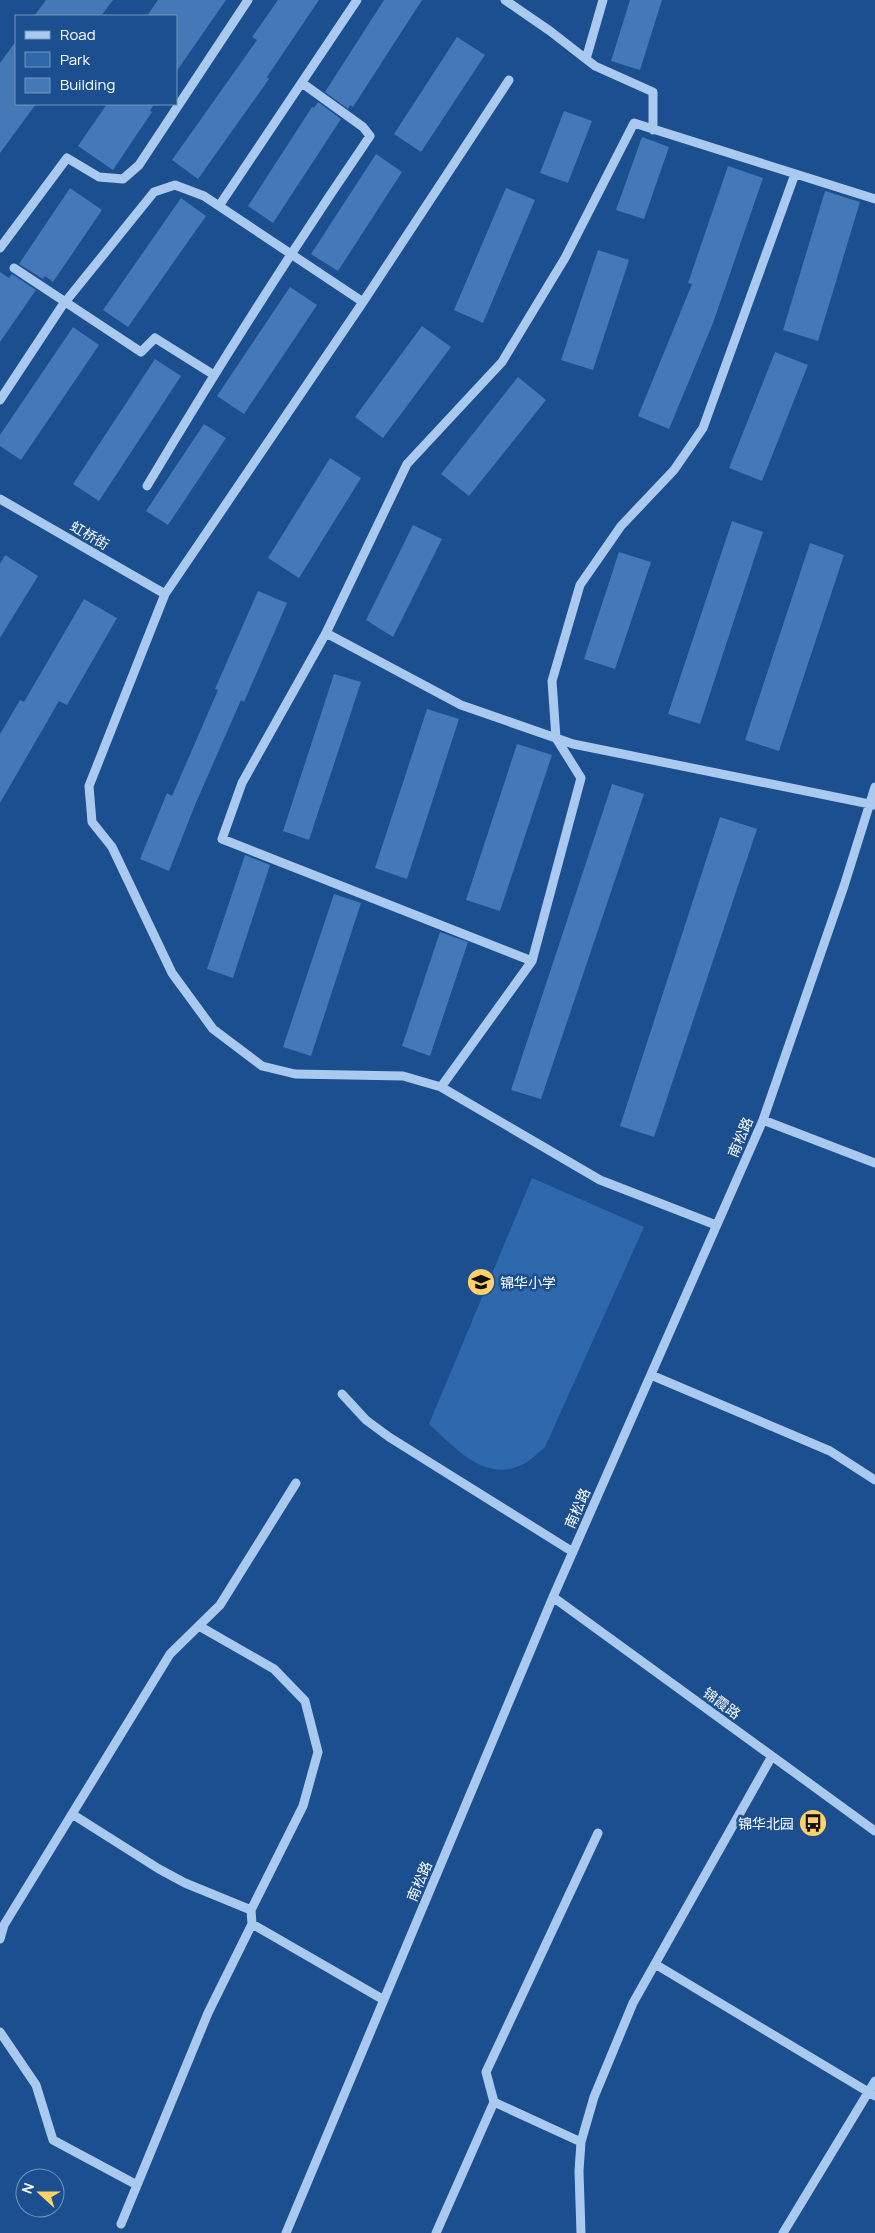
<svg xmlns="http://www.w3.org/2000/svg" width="875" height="2233" font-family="Manrope,'Noto Sans SC',sans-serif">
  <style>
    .green { fill: #2e69ad }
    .building { fill: #4478b7 }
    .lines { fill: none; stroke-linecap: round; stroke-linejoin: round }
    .minor { stroke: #a9c9ee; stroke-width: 9 }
    .labels { text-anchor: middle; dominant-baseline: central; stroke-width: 5; stroke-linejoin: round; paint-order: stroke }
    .street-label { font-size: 14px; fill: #fff; stroke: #1b4f8f }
    .poi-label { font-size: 14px; fill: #fff; stroke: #1b4f8f; text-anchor: start }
  </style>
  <rect width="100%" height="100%" fill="#1b4f8f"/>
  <path class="green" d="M532,1178L644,1227L545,1447C539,1452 533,1458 527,1462C487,1486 455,1448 429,1424Z"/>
  <path class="building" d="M46,0H113L101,16H34Z
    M158,0H226L176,72V16H147Z
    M278,0H319L267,77L269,79L198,179L172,160L257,40L252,37Z
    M384,0H422L353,107L350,105L348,109L325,92Z
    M630,0H662L640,70L611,61Z
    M457,37L485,55L421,152L394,134Z
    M16,41V104H36L0,153V63Z
    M318,102L341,119L273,223L248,206L312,107L314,108Z
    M107,104H154L150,111L152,112L113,170L78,146Z
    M564,111L592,121L568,183L540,173Z
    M642,137L669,147L644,219L616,210Z
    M376,154L402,172L338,271L311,254Z
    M728,166L763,178L713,323L669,429L638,416L692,284L688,283Z
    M70,188L102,210L53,282L45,276L43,279L19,264Z
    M506,188L535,200L483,323L454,310Z
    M825,191L860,202L818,341L783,330Z
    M181,198L206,216L128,327L103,310Z
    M598,250L629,260L593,370L561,360Z
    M0,272L9,278L12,274L36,290L0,342Z
    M290,287L317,305L244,414L217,396Z
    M422,326L451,347L383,438L355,417Z
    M73,327L99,345L21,460L0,446V435Z
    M775,352L808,365L762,481L729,468Z
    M155,359L181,376L99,501L73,484Z
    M518,377L546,400L469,496L441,474Z
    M204,424L226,438L168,525L146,511Z
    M330,458L361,478L299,578L268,558Z
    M732,521L763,532L700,724L668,714Z
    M413,525L442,539L393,637L366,620Z
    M810,543L844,555L779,751L745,740Z
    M619,552L651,562L615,669L584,659Z
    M5,555L38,576L0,638V564Z
    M258,591L287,603L244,702L241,700L195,805L169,871L140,859L167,793L172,796L218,690L215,689Z
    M84,599L117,618L67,705L59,701L0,803V734L20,700L24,702Z
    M334,674L361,682L309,840L283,831Z
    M427,709L459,719L407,879L375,868Z
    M517,744L552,755L500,911L466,900Z
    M612,784L644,794L541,1099L511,1090Z
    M720,817L757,829L654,1137L620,1126Z
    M245,855L270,865L233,978L207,969Z
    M334,894L361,903L311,1056L283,1047Z
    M440,932L468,942L430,1056L402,1046Z"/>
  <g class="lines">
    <path class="minor" d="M505,0L550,31L595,66L653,92V130
      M586,59L603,0
      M509,80L363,302L165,594L89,786L92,822L112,847L172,973L213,1029L262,1066L295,1074L403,1076L441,1087L600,1180L716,1225
      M219,206L357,0
      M0,248L67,158L99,177L123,179L139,165L248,0
      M14,268L141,352L155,338L214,375
      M0,400L62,306L154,192L175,185L204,196L363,302
      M147,486C218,367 292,250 370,136L363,127L302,83
      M0,499L165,594
      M326,633L461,705L573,744L875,805
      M532,961L581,778L556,738L552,681L580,585L621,526L674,470L703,428L795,174
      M441,1087L532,961L222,839L242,783L326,633L407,464L502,362L565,258L634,123L875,199
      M763,1120L875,1163
      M651,1375L830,1451L875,1480
      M342,1394L366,1420L389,1437L573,1552
      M553,1597L875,1831
      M72,1814L159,1869L185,1883L251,1910
      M252,1924L384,2000
      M0,1939L4,1925L170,1654L220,1605L296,1483
      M655,1964L875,2096
      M0,2032L36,2085L53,2140L137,2185
      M581,2142L494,2102L486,2072L598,1833
      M121,2224L208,2013L252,1924L251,1910L303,1806L318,1752L305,1701L274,1669L199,1626
      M286,2233L553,1597L763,1120L844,886L875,787
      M436,2233L494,2102
      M581,2233L579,2171L581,2142L594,2097L633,2003L772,1756
      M783,2233L875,2081"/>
  </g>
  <defs>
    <symbol id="school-disc" viewBox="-11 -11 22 22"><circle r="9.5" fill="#ffd166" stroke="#1b4f8f"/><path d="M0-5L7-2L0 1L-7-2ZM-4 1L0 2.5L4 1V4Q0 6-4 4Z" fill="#111"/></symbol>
    <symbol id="bus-disc" viewBox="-11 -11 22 22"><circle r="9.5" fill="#ffd166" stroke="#1b4f8f"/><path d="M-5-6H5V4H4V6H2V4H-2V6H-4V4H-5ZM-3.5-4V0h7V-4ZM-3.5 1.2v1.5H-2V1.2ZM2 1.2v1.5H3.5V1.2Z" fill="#111"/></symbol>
  </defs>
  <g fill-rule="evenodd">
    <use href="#school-disc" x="465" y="1266" width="32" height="32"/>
    <use href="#bus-disc" x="797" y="1807" width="32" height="32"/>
  </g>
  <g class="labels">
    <g class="street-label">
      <text transform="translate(90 535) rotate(30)">虹桥街</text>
      <text transform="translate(740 1137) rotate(-67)">南松路</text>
      <text transform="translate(577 1508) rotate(-66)">南松路</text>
      <text transform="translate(722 1703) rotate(36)">锦霞路</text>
      <text transform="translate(419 1881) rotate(-67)">南松路</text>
    </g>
    <g class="poi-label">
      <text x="500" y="1282">锦华小学</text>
      <text x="794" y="1823" text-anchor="end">锦华北园</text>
    </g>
  </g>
  <rect x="15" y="15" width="162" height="90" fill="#1b4f8f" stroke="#7695bc"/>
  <rect x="25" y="31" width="25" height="8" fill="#a9c9ee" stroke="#7695bc"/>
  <text x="60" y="40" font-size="15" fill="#ffffff">Road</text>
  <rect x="25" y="52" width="25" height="15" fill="#2e69ad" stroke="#7695bc"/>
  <text x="60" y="65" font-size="15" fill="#ffffff">Park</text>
  <rect x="25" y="78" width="25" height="15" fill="#4478b7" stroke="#7695bc"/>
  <text x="60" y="90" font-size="15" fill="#ffffff">Building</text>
  <g transform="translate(40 2193) rotate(291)"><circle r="24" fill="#1b4f8f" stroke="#7695bc"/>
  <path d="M0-4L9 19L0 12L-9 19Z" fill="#ffd166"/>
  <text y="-8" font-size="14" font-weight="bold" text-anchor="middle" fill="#ffffff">N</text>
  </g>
</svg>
